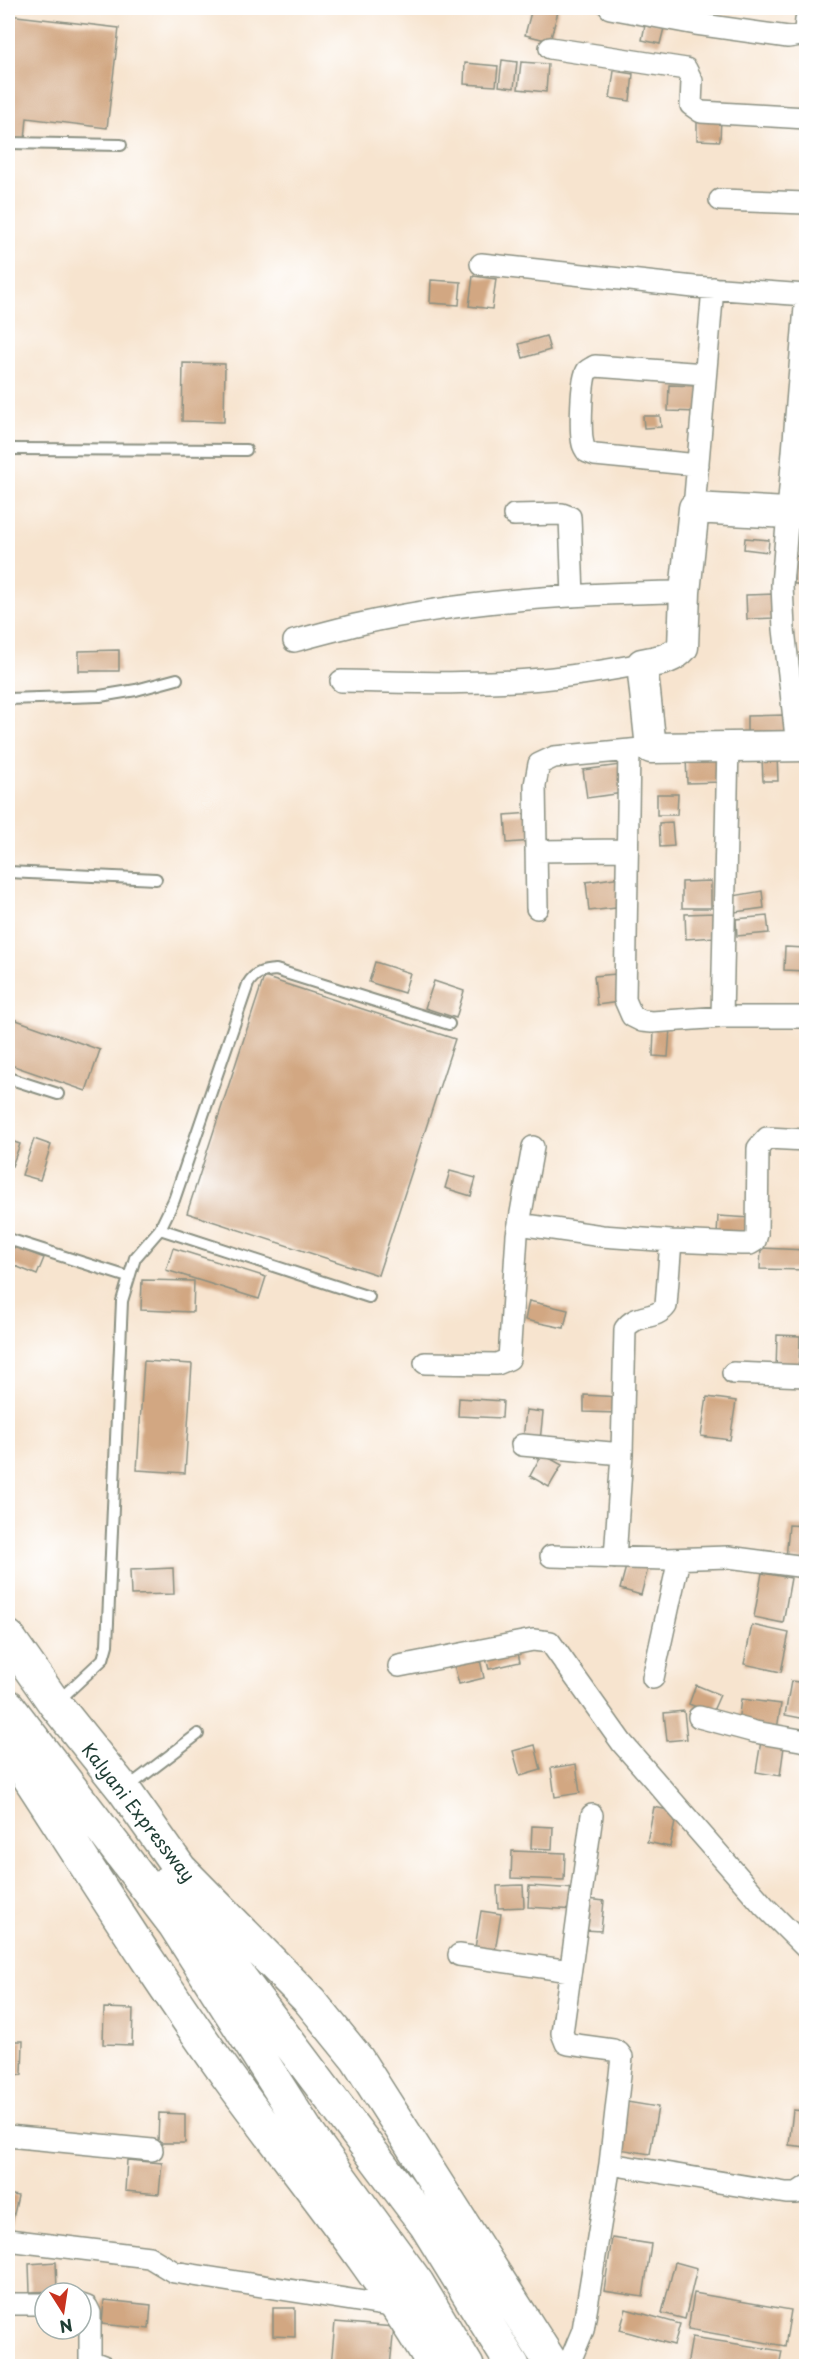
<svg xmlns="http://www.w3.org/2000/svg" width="814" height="2374" font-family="'Playpen Sans',sans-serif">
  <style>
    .building { fill: #d2a782 }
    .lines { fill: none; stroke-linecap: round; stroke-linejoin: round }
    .lane-casing { stroke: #8b9082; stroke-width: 14 }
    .street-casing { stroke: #8b9082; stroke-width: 24 }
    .secondary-casing { stroke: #8b9082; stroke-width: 33 }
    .highway-casing { stroke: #8b9082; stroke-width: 36 }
    .lane { stroke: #fff; stroke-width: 10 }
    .street { stroke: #fff; stroke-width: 21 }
    .secondary { stroke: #fff; stroke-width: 30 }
    .highway { stroke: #fff; stroke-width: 33 }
    .labels { text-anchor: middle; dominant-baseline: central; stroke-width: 6; stroke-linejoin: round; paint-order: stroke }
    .street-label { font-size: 18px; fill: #1f3d34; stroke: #fff }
  </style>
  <rect width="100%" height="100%" fill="#fff"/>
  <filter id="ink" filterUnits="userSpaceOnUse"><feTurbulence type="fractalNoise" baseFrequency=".0167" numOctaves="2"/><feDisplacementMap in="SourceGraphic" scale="12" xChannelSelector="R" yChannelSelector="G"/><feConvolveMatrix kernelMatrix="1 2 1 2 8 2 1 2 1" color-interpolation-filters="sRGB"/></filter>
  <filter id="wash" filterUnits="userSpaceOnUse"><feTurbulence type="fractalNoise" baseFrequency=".008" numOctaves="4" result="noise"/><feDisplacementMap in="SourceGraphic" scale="24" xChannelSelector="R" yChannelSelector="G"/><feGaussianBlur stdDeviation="1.35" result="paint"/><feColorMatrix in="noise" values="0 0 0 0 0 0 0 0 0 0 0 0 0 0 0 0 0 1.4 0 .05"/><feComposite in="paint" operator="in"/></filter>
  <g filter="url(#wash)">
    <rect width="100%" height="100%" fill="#f7e4cf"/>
    <g id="blocks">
      <path class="building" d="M532,8H559L550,41L525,35Z
        M668,8H699L696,19L667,13Z
        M8,15L119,28L107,128L27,118L25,140L8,138Z
        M646,20L665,24L660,44L642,40Z
        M502,60L517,62L514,88L499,86Z
        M521,62L548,64L546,92L518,89Z
        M465,63L498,66L496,86L464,84Z
        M614,71L633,74L630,101L610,98Z
        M697,117L721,118L720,141L697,140Z
        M473,276L496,279L492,309L469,306Z
        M431,280L461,282L459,305L430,303Z
        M546,336L550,350L523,358L519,344Z
        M183,363L225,364L224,422L182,421Z
        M669,385L700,386L699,412L668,411Z
        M643,416H660L661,427L644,428Z
        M745,538L769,540L768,552L744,549Z
        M795,556L806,557V584H794Z
        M775,594V618L747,619L746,595Z
        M119,650V671H79V651Z
        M788,715L789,732L747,734V716Z
        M720,755L721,782L687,783L686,757Z
        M777,756L778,781H763L762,757Z
        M620,765L623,793L587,798L583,770Z
        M657,794H678L677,815H657Z
        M531,813L533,841L507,843L505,815Z
        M672,822L674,846L660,847L659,823Z
        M621,877L625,907L589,911L586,882Z
        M711,881V908H682V882Z
        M762,891L764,908L735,912L733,896Z
        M715,913L716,937L686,939L685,914Z
        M767,916L769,933L737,936L736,919Z
        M785,947L806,948V971L784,970Z
        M375,962L410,973L404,993L369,982Z
        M616,974L619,1002L597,1005L594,976Z
        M264,977L455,1039L378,1275L187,1213Z
        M434,981L464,991L456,1018L425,1008Z
        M8,1017L100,1050L86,1091L8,1064Z
        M654,1029H670L668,1057L653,1056Z
        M34,1139L51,1145L40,1180L22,1175Z
        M8,1140L20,1144L12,1166L8,1165Z
        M450,1171L476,1178L471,1196L445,1188Z
        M718,1216L751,1218L749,1237L717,1235Z
        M13,1246L44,1258L37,1275L8,1263Z
        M173,1248L266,1277L259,1299L166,1270Z
        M761,1248L806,1250V1270L760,1269Z
        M142,1280L194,1281L193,1312L141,1310Z
        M529,1301L568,1310L564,1328L525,1320Z
        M777,1335L800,1336L799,1371H776Z
        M144,1361L192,1364L185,1473L137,1470Z
        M584,1395L619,1397L618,1413L584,1412Z
        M707,1397L736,1401L730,1440L701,1436Z
        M459,1398L503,1401L502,1418L458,1416Z
        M526,1410L543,1412L540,1441L523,1440Z
        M542,1454L562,1465L549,1487L530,1476Z
        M789,1525L806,1526V1561L786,1559Z
        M627,1563L648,1568L641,1595L620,1589Z
        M173,1568L174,1594L131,1595L130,1570Z
        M762,1573L791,1578L783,1623L754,1617Z
        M752,1625L789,1633L781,1672L744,1664Z
        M516,1644L520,1662L489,1669L484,1651Z
        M479,1655L484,1678L459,1684L453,1661Z
        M791,1681L806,1683V1719L785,1715Z
        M696,1685L720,1695L712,1713L689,1704Z
        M741,1699L781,1704L777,1729L738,1723Z
        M684,1711L687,1739L667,1741L664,1713Z
        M762,1735L785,1739L780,1776L756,1772Z
        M535,1745L541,1770L520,1776L513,1751Z
        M576,1764L580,1793L555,1797L551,1768Z
        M654,1807L677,1812L670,1847L647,1842Z
        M532,1826L553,1827L552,1849L531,1848Z
        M512,1851L565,1853L564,1880L511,1878Z
        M523,1885L524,1907L498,1908L497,1886Z
        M529,1886L577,1889L576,1910L528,1907Z
        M588,1899L604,1901L601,1931L585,1930Z
        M481,1911L501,1914L495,1951L475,1948Z
        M104,2008L133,2009L132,2045L103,2044Z
        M8,2041H23L22,2075L8,2074Z
        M627,2102L658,2107L650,2154L619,2149Z
        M793,2110L806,2111V2147L789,2145Z
        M159,2113L185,2114V2143H158Z
        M127,2160L162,2163L159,2194L125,2191Z
        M8,2194L18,2196L10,2232L8,2231Z
        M612,2238L651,2244L643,2297L604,2291Z
        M56,2262L57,2291L30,2292L29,2264Z
        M675,2262L697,2268L685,2319L662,2313Z
        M694,2293L791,2310L785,2346L688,2329Z
        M104,2300L151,2305L149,2329L102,2324Z
        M273,2308H295V2337L273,2336Z
        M626,2309L680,2324L674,2345L620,2330Z
        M335,2322L394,2327L390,2366H331Z
        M692,2337L782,2351L779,2366H687Z"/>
    </g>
  </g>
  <g filter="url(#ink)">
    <use href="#blocks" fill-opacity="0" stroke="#8b9082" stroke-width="1.5"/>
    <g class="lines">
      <defs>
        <path id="lane" d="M8,143L121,145
          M8,449L246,450
          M8,699L100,696L136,690L177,679
          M8,872L156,879
          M8,1078L58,1094
          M160,1229L369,1297
          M8,1239L128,1277
          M57,1702L103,1659L107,1645L122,1301L135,1258L160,1229L174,1200L248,984C255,972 263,971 276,970L449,1024
          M127,1788L198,1734"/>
        <path id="street" d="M610,8L696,24L788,37L801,35L805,30L806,20
          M550,48L686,69L692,81L691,105L701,112L806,118
          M720,200L806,203
          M481,264L694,287L806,295
          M698,465L595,455L587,452C586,450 583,446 583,444C580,433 581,379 587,371C589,369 592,368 595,366L705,374
          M694,508L713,288
          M514,515L562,514L570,517L573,596
          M294,641C316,635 338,629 360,624C466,600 577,593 685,592
          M341,681C407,682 476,685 542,679C576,676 609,670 642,664
          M797,746L784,629L782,585L806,295
          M629,750L625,1000L632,1016L642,1021L652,1022L722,1017H806
          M536,851L626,850
          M537,908L535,785L539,764L554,757L641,749
          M722,1017L728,746
          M519,1224L602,1236L671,1241
          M425,1363L497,1364L509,1359L517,1235L533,1147
          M733,1373L806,1376
          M522,1445L622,1454
          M551,1556L667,1559L728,1557L806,1567
          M615,1558L622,1454L625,1329C637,1312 655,1321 666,1306L671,1241L741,1244H750L755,1241L757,1234L758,1148L767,1138L806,1140
          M399,1666L533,1640L550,1642L622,1743L764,1906L806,1948
          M653,1678L679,1559
          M699,1717L755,1732L806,1741
          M592,1815L562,2033L566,2043L569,2044L613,2050L619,2053L622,2057L610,2164
          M459,1955L570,1971
          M8,2136L152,2150
          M8,2240L149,2257L174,2272L396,2307
          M8,2304H45
          M81,2305L87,2307L90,2313V2361L103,2366
          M568,2366L583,2330L610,2164L786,2193H797L806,2187"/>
        <path id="secondary" d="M806,514L694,508L685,592L683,647C672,660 657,661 642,664L651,748L806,746"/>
        <path id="highway" d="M8,1637L55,1704L124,1790L180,1869L310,2001L357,2059L553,2366
          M8,1706L175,1925L309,2135L417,2283L467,2366
          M8,1745C81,1856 151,1970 229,2078C297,2172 376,2266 434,2366
          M168,1882L426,2225L513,2366"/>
      </defs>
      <use href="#lane" class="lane-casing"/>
      <use href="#street" class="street-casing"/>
      <use href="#secondary" class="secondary-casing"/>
      <use href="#highway" class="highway-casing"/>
      <use href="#lane" class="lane"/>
      <use href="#street" class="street"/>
      <use href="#secondary" class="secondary"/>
      <use href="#highway" class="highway"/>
    </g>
  </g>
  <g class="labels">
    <g class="street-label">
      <text transform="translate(139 1812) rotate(52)">Kalyani Expressway</text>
    </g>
  </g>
  <rect width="814" height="2374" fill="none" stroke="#fff" stroke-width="30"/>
  <g transform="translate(63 2311) rotate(168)"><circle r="28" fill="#ffffff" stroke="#a5b1ae" stroke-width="1.5"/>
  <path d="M0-4.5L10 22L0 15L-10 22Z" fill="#c8321e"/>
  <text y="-9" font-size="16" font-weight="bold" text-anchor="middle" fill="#1f3d34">N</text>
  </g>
</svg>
